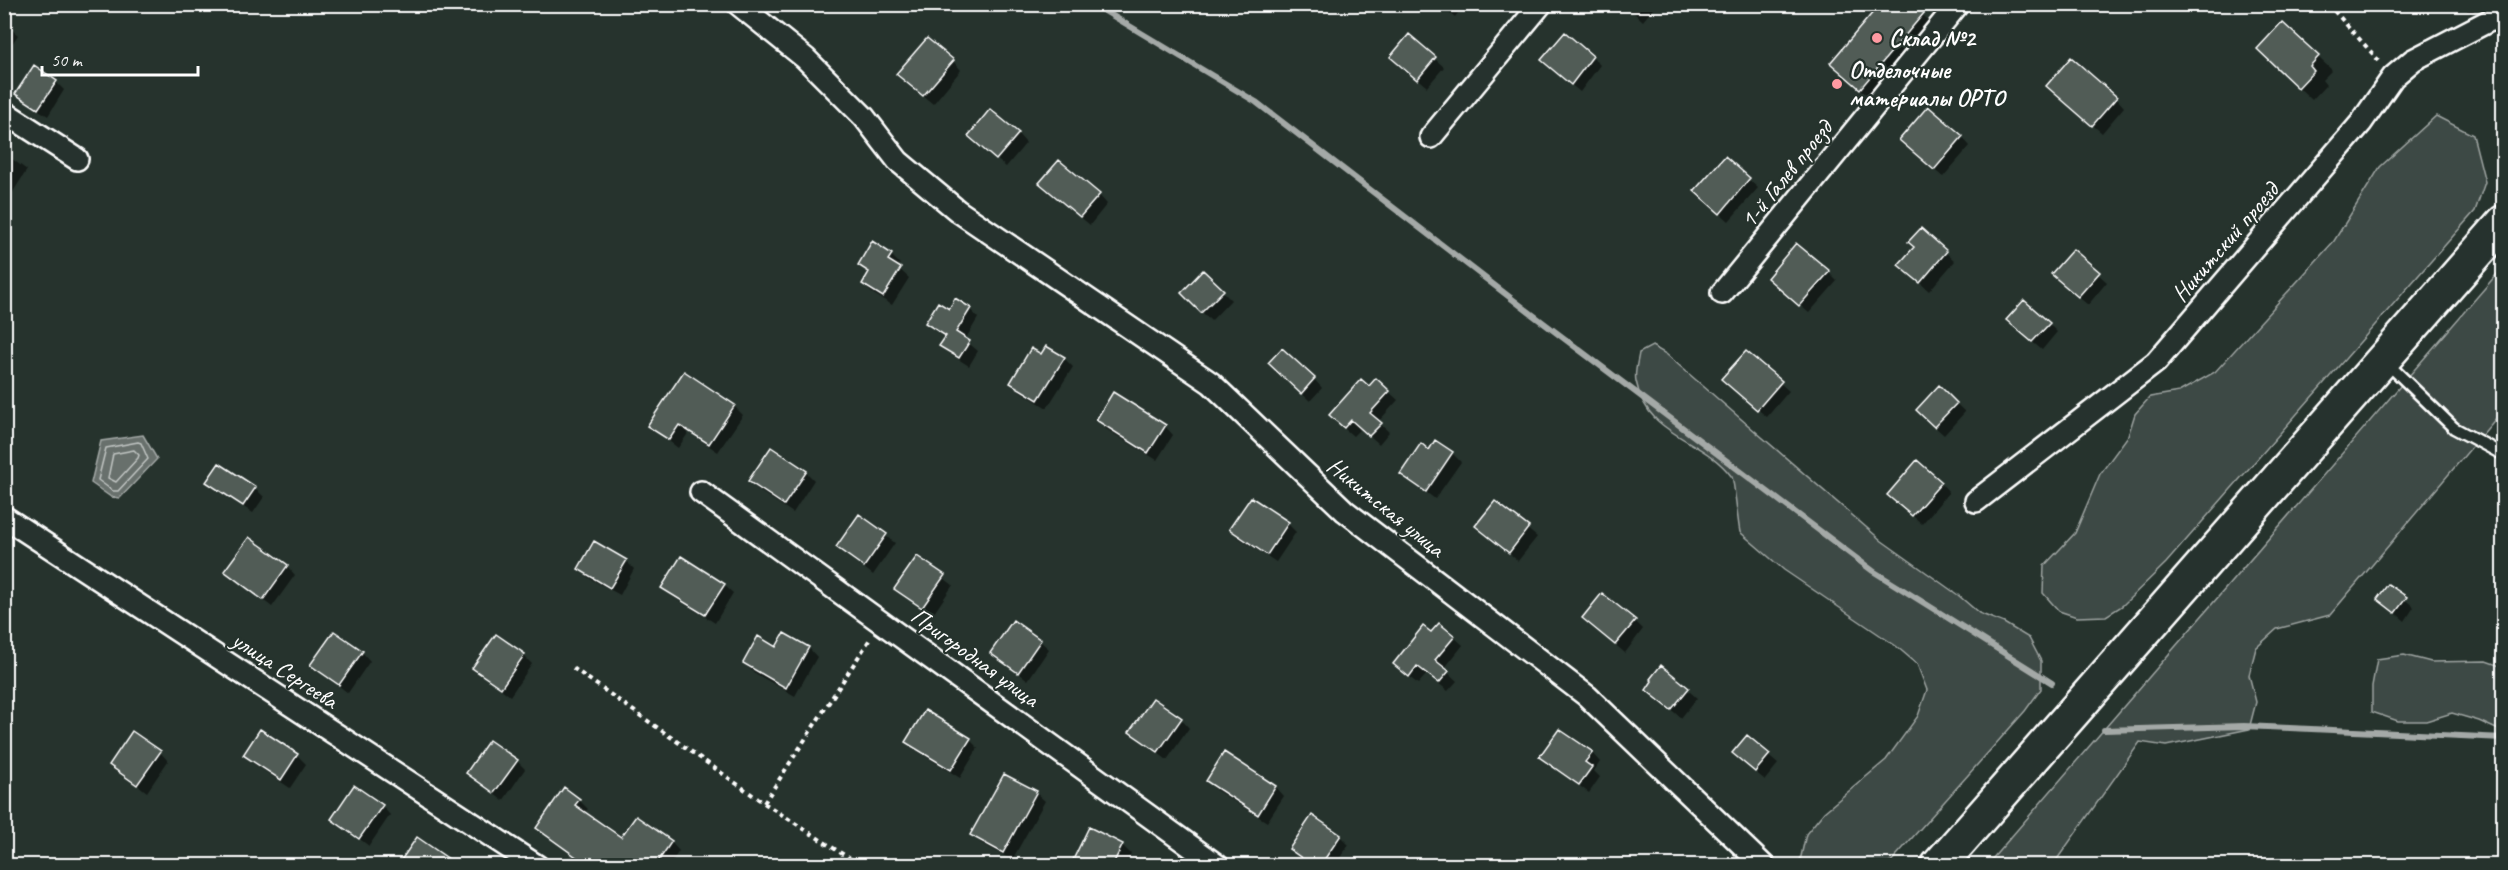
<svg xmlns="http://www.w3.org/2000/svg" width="2508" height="870" font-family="Caveat,sans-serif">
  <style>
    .green { fill: #3e4944; stroke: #9ea4a2; stroke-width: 1.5 }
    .water { fill: #67706c; stroke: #a4a9a7; stroke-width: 1.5 }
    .shadow { fill: #0007 }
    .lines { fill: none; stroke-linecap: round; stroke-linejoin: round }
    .shore { stroke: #c2c6c4; stroke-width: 1.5 }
    .stream { stroke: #a4a9a7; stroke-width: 6 }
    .building { fill: #515c57; stroke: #fff; stroke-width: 1.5 }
    .service-casing { stroke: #fff; stroke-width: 15 }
    .minor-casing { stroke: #fff; stroke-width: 26 }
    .primary-casing { stroke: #fff; stroke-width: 38 }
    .path { stroke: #fff; stroke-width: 4; stroke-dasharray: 4.5 4.5; stroke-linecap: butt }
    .service { stroke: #26332d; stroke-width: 10 }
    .minor { stroke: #26332d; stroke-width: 21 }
    .primary { stroke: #26332d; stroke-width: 33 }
    .poi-dot { fill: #ff9aa2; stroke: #26332d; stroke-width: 2 }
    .labels { text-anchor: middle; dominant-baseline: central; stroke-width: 4.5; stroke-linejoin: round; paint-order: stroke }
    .poi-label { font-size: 24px; font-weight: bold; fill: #fff; stroke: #26332d; text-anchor: start }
    .street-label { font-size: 24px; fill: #fff; stroke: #26332d }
  </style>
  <rect width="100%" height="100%" fill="#26332d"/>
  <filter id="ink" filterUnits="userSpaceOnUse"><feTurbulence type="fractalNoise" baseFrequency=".0167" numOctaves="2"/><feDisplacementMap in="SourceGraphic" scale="12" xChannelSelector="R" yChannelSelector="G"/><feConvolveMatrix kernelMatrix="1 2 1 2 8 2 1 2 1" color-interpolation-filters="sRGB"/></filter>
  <g filter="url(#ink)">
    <path class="green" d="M2436,116L2473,135L2485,182L2475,211L2166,563L2122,606L2106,616L2077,617L2059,611L2043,593L2044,566L2075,533L2100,474L2128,436L2135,414L2150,397L2179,392L2215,372L2334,241L2380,167Z
      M2503,267V410L2330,615L2277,629L2256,648L2249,675L2256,702L2249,729L2166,746L2140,742L2053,865L1986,866Z
      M1652,346L1666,354L1882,541L1958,595L1979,613L2004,623L2029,638L2041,661V689L2025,711L1888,865H1802L1800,861L1806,834L1824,812L1886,760L1918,716L1927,690L1917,664L1896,646L1784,570L1740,532C1738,523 1734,481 1732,477C1703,437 1647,438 1636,381C1634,372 1638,361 1639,353Z
      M2404,655L2431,662L2486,661L2503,667V732L2479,721L2452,713L2426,721H2398L2372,712V686L2377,659Z"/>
    <path class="water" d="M143,435L157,459L120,498L111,497L91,483L101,441Z"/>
    <path class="shadow" d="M1440,4H1465L1455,17Z
      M1624,4H1657L1643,21Z
      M1912,4L1936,28L1874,101L1845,76Z
      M2460,4H2479L2471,14Z
      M4,23L18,35L4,56Z
      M2282,24L2332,70L2322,80L2326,85L2312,100L2272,62Z
      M1409,36L1444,67L1427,87L1401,65Z
      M1592,57L1600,65L1580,92L1552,69Z
      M953,61L961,70L933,104L907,83Z
      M56,82L64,90L48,116L26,102L17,94Z
      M2057,95L2116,98L2124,107L2102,133Z
      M1018,134L1026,143L1006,167L978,144Z
      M1962,137L1970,146L1943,177L1909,149Z
      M4,153L27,170L4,206Z
      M1725,158L1758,188L1729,221L1705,200Z
      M1050,192L1099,195L1107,204L1090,225Z
      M1921,230L1955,261L1929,291L1909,273Z
      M891,255L900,264L897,267L909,278L892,305L872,293L863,284L869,274L859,265Z
      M1203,272L1231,300L1211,321L1183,293Z
      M1828,272L1837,281L1809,313L1777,286Z
      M2098,274L2107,282L2088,305L2062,283Z
      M970,309L978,318L965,340L978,351L969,366L950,354L941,346L946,338L927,323L949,311Z
      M2049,324L2057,332L2042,350L2017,329Z
      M1746,353L1789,391L1767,417L1732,388Z
      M1064,358L1073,367L1047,408L1020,391L1012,382Z
      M1278,372L1314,379L1322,388L1310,401Z
      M1376,380L1398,400L1378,422L1389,432L1379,444L1361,428L1353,436L1339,424Z
      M1939,387L1965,412L1944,435L1926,419Z
      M734,406L743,415L718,452L689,432L678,448L649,426Z
      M1098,420L1165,426L1173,435L1157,460L1106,429Z
      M1430,452L1452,453L1461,462L1435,499L1402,474Z
      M806,472L814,480L793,513L758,490L750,481Z
      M208,481L255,488L264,497L253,513L217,490Z
      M1941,483L1949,492L1922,524L1898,503Z
      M1496,503L1537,537L1518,561L1477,526Z
      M859,516L895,543L873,575L838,547Z
      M1288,524L1296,532L1276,562L1239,538L1231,529Z
      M917,558L953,585L932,616L896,589Z
      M626,561L634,569L620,595L589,578L580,569Z
      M287,566L295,575L272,607L226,571Z
      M724,585L733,593L715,623L672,596L663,587Z
      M2389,586L2414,607L2405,621L2379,599Z
      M1584,618L1635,621L1643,629L1625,653Z
      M1431,634L1454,637L1463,645L1444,669L1457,681L1448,691L1427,674L1418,684L1404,673Z
      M785,635L809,648L817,657L795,696L753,672L744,663L777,649Z
      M1040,641L1049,649L1028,680L992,653Z
      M362,652L370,661L348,693L312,665Z
      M524,656L532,664L510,696L474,668Z
      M1661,667L1697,698L1681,718L1648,690Z
      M1181,719L1189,728L1167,760L1131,732Z
      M1747,738L1778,764L1765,780L1743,762Z
      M970,740L978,748L960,778L916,750L907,741Z
      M160,752L168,761L147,792L111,765Z
      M1592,753L1600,762L1594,771L1600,777L1589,793L1541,757Z
      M1225,754L1276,787L1284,796L1267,822L1216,790L1207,781Z
      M245,755H297L306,764L290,788L253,763Z
      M517,761L525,769L503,801L468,773Z
      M1036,793L1045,801L1012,860L981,843L972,835Z
      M579,800L588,809L584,813L621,839L671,842L679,851L669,866H596L586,859L583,862L537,828Z
      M382,806L390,815L369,846L333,819Z
      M1340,836L1349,845L1334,866H1311L1291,849Z
      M1122,845L1131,854L1125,866H1071Z
      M1406,856L1419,866H1400Z
      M4,857L7,859L13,866H4Z"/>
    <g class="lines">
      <path class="shore" d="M138,442L141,443L148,459L118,491H113L98,480L106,448Z
        M134,450L139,455L138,458L116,482L108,478L113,454Z"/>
      <path class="stream" d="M1093,4L1256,102L1533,315L1873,571L2052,683
        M2104,730L2244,726L2504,738"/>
    </g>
    <path class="building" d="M1880,4H1914L1924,13L1860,89L1830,63Z
      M2282,22L2319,56L2310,66L2314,71L2298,88L2257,49Z
      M1565,32L1593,56L1571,85L1541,60Z
      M1409,34L1436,57L1417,80L1390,57Z
      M927,38L954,60L923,96L896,74Z
      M2071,57L2117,97L2092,126L2046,86Z
      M34,65L57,81L38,109L15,94Z
      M1928,106L1963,136L1934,170L1899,140Z
      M990,109L1019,133L996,160L968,136Z
      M1725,156L1750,178L1720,214L1694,191Z
      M1059,160L1100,194L1080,217L1039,183Z
      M1921,228L1947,251L1920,283L1898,265L1914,247L1908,242Z
      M872,241L892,254L888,260L901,268L883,297L862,284L869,272L858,265Z
      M1796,243L1830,271L1799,306L1767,278Z
      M2073,249L2100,272L2078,297L2051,274Z
      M1203,270L1224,290L1201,313L1181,293Z
      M955,298L971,308L956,332L970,341L959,358L939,346L946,336L925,323L938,302L949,309Z
      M2024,300L2050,323L2032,342L2006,320Z
      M1046,346L1065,357L1038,400L1010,383L1031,348L1041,354Z
      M1282,348L1315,378L1301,394L1268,363Z
      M1746,351L1782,381L1757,410L1721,379Z
      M684,371L735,405L709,444L679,425L669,440L647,426Z
      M1376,378L1390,391L1370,413L1382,423L1369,436L1351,420L1344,428L1329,415L1361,379L1369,386Z
      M1939,385L1957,403L1934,427L1916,410Z
      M1113,392L1166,425L1148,453L1096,420Z
      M1435,440L1453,452L1426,492L1400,474L1421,443L1429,450Z
      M771,447L807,471L784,505L748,481Z
      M1917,460L1942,482L1912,516L1887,495Z
      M219,463L256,487L243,506L206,482Z
      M1251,497L1289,522L1267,555L1229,529Z
      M1495,501L1529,527L1509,553L1475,526Z
      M859,514L887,534L864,567L836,547Z
      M249,537L288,565L263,600L224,571Z
      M594,541L627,560L610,588L578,569Z
      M681,556L725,584L705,615L661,588Z
      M917,556L945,575L922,608L894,589Z
      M2388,584L2407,597L2395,613L2377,599Z
      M1602,593L1636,620L1615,645L1582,618Z
      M1013,620L1041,640L1018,673L990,653Z
      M1439,623L1455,636L1435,660L1449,671L1439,683L1417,666L1409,677L1393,664L1423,626L1431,632Z
      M334,631L363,651L339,685L310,665Z
      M784,633L809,647L786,688L743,663L758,636L776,647Z
      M496,634L525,654L501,688L472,668Z
      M1661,665L1689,688L1671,710L1646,690L1652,681L1650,679Z
      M1153,698L1182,718L1158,752L1129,732Z
      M925,710L971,738L951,770L905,742Z
      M260,729L298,754L281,780L243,755Z
      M1559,729L1593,752L1585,762L1592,767L1579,785L1539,757Z
      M132,731L161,751L137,785L109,765Z
      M1747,735L1770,754L1755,772L1732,753Z
      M489,740L518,760L494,793L466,773Z
      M1224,752L1276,786L1258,815L1206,781Z
      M1004,774L1037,791L1003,853L970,835Z
      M354,785L383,805L359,839L331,819Z
      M564,787L580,799L575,805L621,837L636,816L672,841L655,866H589L536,828Z
      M1312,815L1341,835L1320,866H1313L1289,849Z
      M1089,827L1123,844L1112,866H1070Z
      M417,837L459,866H397Z"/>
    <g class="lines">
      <defs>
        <path id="service" d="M2387,363L2454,428L2504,455"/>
        <path id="minor" d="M738,4L805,58L864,117L898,161L958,211L1211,383L1345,511L1587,696L1764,866
          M4,112L77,159
          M1431,137L1541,4
          M1722,293L1958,4
          M701,492L1218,866
          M1976,501L2156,362L2361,123L2393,77L2413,60L2504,13
          M4,517L537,866"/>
        <path id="primary" d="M1938,866L2504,222"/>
      </defs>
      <use href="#service" class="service-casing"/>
      <use href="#minor" class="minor-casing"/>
      <use href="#primary" class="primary-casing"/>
      <path class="path" d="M2328,4L2381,63
        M573,668L764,803L861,866
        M764,803L870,639"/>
      <use href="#service" class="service"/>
      <use href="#minor" class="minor"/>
      <use href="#primary" class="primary"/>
    </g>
  </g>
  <g class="poi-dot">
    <circle cx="1877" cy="38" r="6"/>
    <circle cx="1837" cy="84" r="6"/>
  </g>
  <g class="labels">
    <g class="poi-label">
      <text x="1889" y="38">Склад №2</text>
      <text x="1849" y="70">Отделочные<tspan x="1849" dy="28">материалы ОРТО</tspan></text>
    </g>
    <g class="street-label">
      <text transform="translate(1786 174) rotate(-51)">1-й Галев проезд</text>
      <text transform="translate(2225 242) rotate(-49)">Никитский проезд</text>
      <text transform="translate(1386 507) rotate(39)">Никитская улица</text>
      <text transform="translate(975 657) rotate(36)">Пригородная улица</text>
      <text transform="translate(285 670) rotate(33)">улица Сергеева</text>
    </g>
  </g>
  <rect width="2508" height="870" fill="none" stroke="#26332d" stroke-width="24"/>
  <rect x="12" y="12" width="2484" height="846" fill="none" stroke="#fff" stroke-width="2" filter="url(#ink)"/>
  <path d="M42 66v9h156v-9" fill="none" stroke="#ffffff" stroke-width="3"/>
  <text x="51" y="66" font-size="18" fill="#ffffff" stroke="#26332d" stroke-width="4.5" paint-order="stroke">50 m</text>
</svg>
